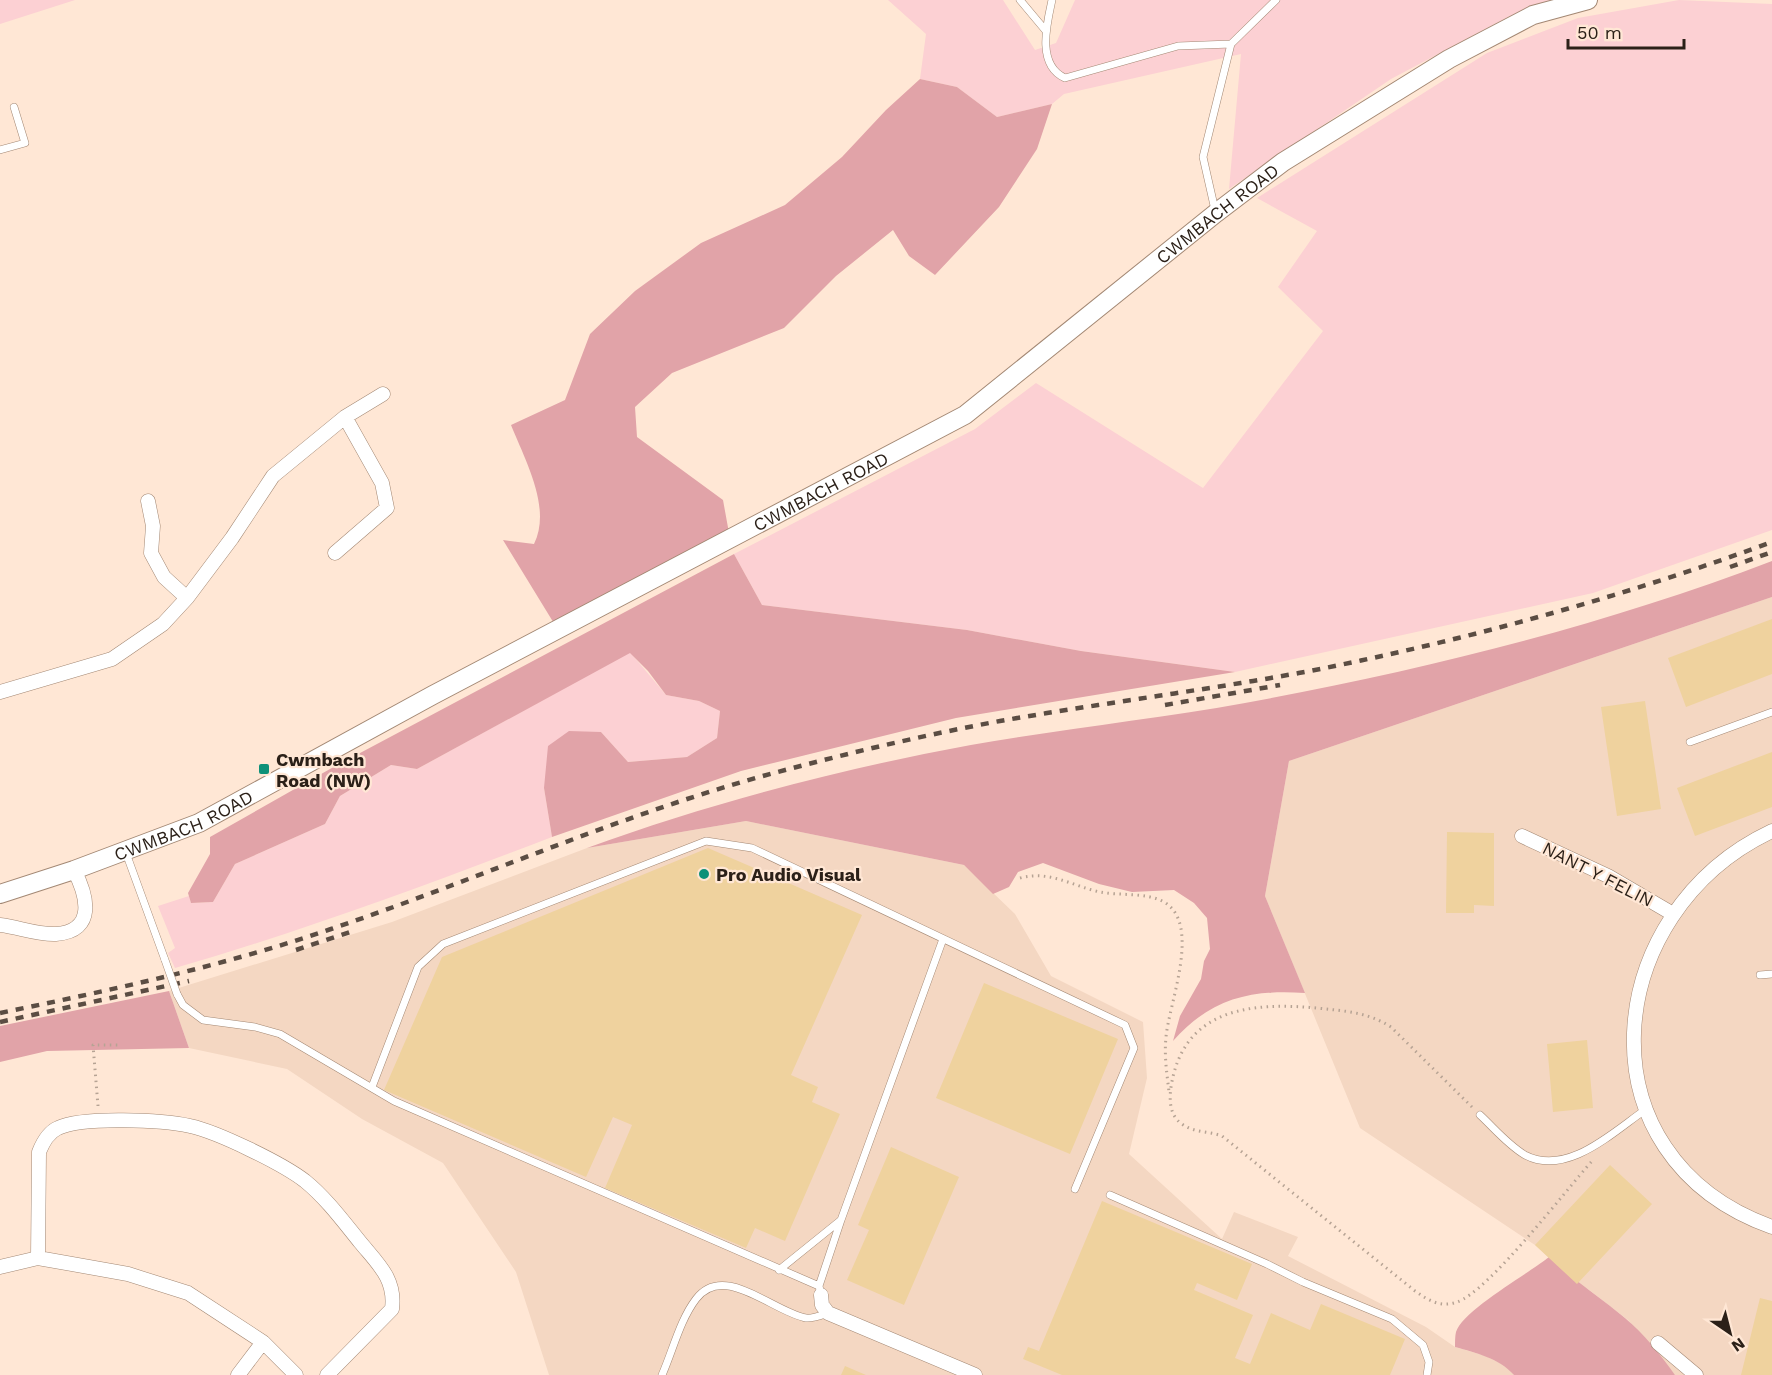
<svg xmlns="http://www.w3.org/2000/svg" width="1772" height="1375" font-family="'Work Sans',sans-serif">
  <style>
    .built { fill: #f4d7c2 }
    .green { fill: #fcd0d3 }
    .forest { fill: #e1a3a8 }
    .building { fill: #efd29e }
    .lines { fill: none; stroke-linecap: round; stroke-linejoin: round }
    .lane-casing { stroke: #a38874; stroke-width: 8 }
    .street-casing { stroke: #a38874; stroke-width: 15 }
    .secondary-casing { stroke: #a38874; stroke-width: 20 }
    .path { stroke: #b6a394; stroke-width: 3; stroke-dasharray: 1.5 4.5; stroke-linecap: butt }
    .lane { stroke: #fff; stroke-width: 7 }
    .street { stroke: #fff; stroke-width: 14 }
    .secondary { stroke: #fff; stroke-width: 18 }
    .rail { stroke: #5b4d43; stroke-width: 4.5; stroke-dasharray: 8 8; stroke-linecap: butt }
    .lane-bridge-casing { stroke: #a38874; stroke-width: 8; stroke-linecap: butt }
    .lane-bridge { stroke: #fff; stroke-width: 7 }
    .poi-dot { fill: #0e9179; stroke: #ffe7d5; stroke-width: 2 }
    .labels { text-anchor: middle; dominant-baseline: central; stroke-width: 4.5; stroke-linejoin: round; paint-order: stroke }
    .street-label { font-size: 18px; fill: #2b2018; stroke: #ffe7d5 }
    .poi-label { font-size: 18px; font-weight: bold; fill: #2b2018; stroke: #ffe7d5; text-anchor: start }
  </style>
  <rect width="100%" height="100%" fill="#ffe7d5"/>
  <path class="built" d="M1772,597V1375H1675L1628,1320L1588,1289L1577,1284L1535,1245L1360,1128L1265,896L1289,761Z
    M746,821L964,865L1015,914L1051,976L1143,1022L1147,1078L1129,1154L1222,1239L1234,1212L1298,1237L1288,1256L1426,1327L1455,1347L1486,1356L1506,1366L1514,1375H549L516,1272L443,1163L362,1119L287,1069L189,1048L169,991L392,922L587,848Z"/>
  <path class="green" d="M0,0H75L0,24Z
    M888,0H1003L1035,50L1056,43L1075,0H1566L1508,17L1391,79L1229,189L1241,54L1064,94L1052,104L997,117L957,87L920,79L926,34Z
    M1679,0L1772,4V530L1593,593L1235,672L1081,651L967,630L762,605L734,554L975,429L1036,383L1203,488L1323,331L1278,287L1317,231L1257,198L1487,53L1578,18Z
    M630,652L666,695L699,701L720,711L717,738L687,757L628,762L601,732L544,788L552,837C427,885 303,931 175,968L168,953L175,948L158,906L189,896L191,903L213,902L235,864L325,824L340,796L391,765L417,769Z"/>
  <path class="forest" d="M920,79L957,87L997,117L1052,104L1037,149L999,207L935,275L909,256L893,230L836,276L784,328L672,373L635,407L637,437L723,500L729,533L555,625L503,540L534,544C552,508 525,460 511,425L565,400L590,334L635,291L701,243L785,205L842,157L886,110Z
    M734,554L762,605L967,630L1081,651L1235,672L956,718L741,771L552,837L544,788L548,746L569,731L601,732L628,762L687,757L717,738L720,711L699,701L666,695L648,671L630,653L417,769L391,765L340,796L325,824L235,864L213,902L191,903L188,893L210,854V837L330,769Z
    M1772,561V597L1289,761L1265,896L1305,993C1250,989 1210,999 1173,1041L1180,1016L1201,979L1204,961L1210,949L1207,918L1194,903L1174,890L1132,892L1099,884L1043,863L1018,872L1009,887L993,894L964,865L746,821L587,848C696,808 811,777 924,754C1030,732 1139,722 1245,703C1424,670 1602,626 1772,561Z
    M169,991L189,1048L47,1051L0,1062V1026Z
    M1549,1257C1573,1280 1600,1297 1625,1318C1644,1334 1661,1355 1675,1375H1514C1499,1358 1476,1353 1455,1347C1455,1342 1455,1336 1456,1332C1463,1310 1528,1274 1549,1257Z"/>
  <path class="building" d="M1772,619V674L1686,707L1668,658Z
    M1645,701L1661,809L1617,816L1601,707Z
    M1772,752V807L1695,836L1677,788Z
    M1447,832L1494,833V906L1474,905V913H1446Z
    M708,848L862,915L791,1075L818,1087L812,1102L840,1114L785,1241L755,1228L746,1248L605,1188L632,1125L613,1117L586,1177L384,1090L442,957Z
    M984,983L1118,1039L1070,1154L936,1098Z
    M1587,1040L1593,1108L1553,1112L1547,1044Z
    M891,1147L959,1177L904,1305L847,1280L869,1230L858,1225Z
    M1610,1165L1652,1204L1577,1284L1535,1245Z
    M1102,1201L1252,1264L1237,1300L1197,1283L1194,1290L1253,1315L1235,1358L1250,1364L1271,1313L1310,1330L1321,1304L1405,1339L1390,1375H1062L1023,1359L1028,1347L1039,1351Z
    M1760,1298L1772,1301V1375H1741Z
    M845,1366L866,1375H841Z"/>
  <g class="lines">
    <defs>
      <path id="lane" d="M1020,0L1046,31
        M1052,0C1047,23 1036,65 1065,78L1178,46L1231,44
        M0,150L25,143L14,107
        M1215,210L1203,157L1231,44L1276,0
        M1690,742L1772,712
        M126,853L165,960
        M1760,975L1772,974
        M177,994L183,1005L203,1020L255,1027L280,1034L394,1101L819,1286L821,1295
        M372,1087L418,967L443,944L706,841L752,848L1125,1025L1134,1048L1075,1189
        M1480,1115C1494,1128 1508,1145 1525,1155C1567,1177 1613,1132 1645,1110
        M1110,1195L1267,1264L1303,1282L1392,1319L1423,1345L1429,1362L1427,1375
        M779,1270L841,1220L943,939
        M819,1286L841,1220
        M662,1375C673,1350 680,1320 696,1299C724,1262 773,1312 806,1318C812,1319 822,1315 828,1313"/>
      <path id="street" d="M148,501L153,526L151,553L164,577L187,598
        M335,553L387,508L382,483L345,417
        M0,692L112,659L163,624L187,598L232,538L273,476L345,417L383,394
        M1772,831C1600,912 1576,1157 1772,1227
        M1522,836L1608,876L1673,914
        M0,925C18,927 38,935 56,934C97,931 87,895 74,870
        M38,1258L39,1152C43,1142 49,1132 58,1128C83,1116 163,1120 190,1126C218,1132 283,1164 305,1181C326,1198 343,1221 360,1242C378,1264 396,1279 392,1309L327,1375
        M0,1267L38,1258L128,1274L188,1293L263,1342L296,1375
        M821,1295L822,1305L828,1313L975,1375
        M1658,1343L1696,1375
        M238,1375L263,1342"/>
      <g id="secondary">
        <path id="s1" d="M0,894L74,870L199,823L433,695L965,415L1216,213L1283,162L1449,59L1533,15L1588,0"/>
      </g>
    </defs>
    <use href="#lane" class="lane-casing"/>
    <use href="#street" class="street-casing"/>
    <use href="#secondary" class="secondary-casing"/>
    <path class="path" d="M1020,878C1050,870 1072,886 1100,892C1120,896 1146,892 1164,902C1202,924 1169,1003 1166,1037C1164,1056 1167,1074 1169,1092
      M98,1106L93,1045H120
      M1472,1107L1391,1027C1368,1012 1344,1011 1317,1008C1251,1002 1183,1008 1171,1087C1169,1101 1170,1116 1182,1124C1194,1133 1209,1131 1222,1136L1415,1291C1428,1300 1440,1308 1457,1302C1488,1292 1566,1190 1592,1161"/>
    <use href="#lane" class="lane"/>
    <use href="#street" class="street"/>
    <use href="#secondary" class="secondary"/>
    <path class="rail" d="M1730,567L1772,552
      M1165,705L1280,685
      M296,950L350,932
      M0,1013C112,990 223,966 331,929C485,877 635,808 793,768C861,750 930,734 1000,721C1103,703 1207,690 1310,671C1467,640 1622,597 1772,542
      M0,1022L189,981"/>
    <defs>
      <path id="lane-bridge" d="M165,960L177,994"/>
    </defs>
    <use href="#lane-bridge" class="lane-bridge-casing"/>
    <use href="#lane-bridge" class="lane-bridge"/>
  </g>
  <g class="poi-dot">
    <rect x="258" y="763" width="12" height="12" rx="3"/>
    <circle cx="704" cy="874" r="6"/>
  </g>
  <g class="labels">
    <g class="street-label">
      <text stroke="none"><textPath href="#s1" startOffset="1402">CWMBACH ROAD</textPath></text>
      <text stroke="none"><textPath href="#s1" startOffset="916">CWMBACH ROAD</textPath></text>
      <text stroke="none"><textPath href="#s1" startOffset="196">CWMBACH ROAD</textPath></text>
      <text transform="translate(1598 874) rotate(27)">NANT Y FELIN</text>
    </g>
    <g class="poi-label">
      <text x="276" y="759">Cwmbach<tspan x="276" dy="21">Road (NW)</tspan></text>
      <text x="716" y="874">Pro Audio Visual</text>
    </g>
  </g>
  <g transform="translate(1730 1333) rotate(145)" stroke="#ffe7d5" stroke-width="4.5" paint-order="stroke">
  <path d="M0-4.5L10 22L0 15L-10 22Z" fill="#2b2018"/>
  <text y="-9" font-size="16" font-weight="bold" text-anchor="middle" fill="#2b2018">N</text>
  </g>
  <path d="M1568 39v9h116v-9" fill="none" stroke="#2b2018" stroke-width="3"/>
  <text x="1577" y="39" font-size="18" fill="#2b2018" stroke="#ffe7d5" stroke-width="4.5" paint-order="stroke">50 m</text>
</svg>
